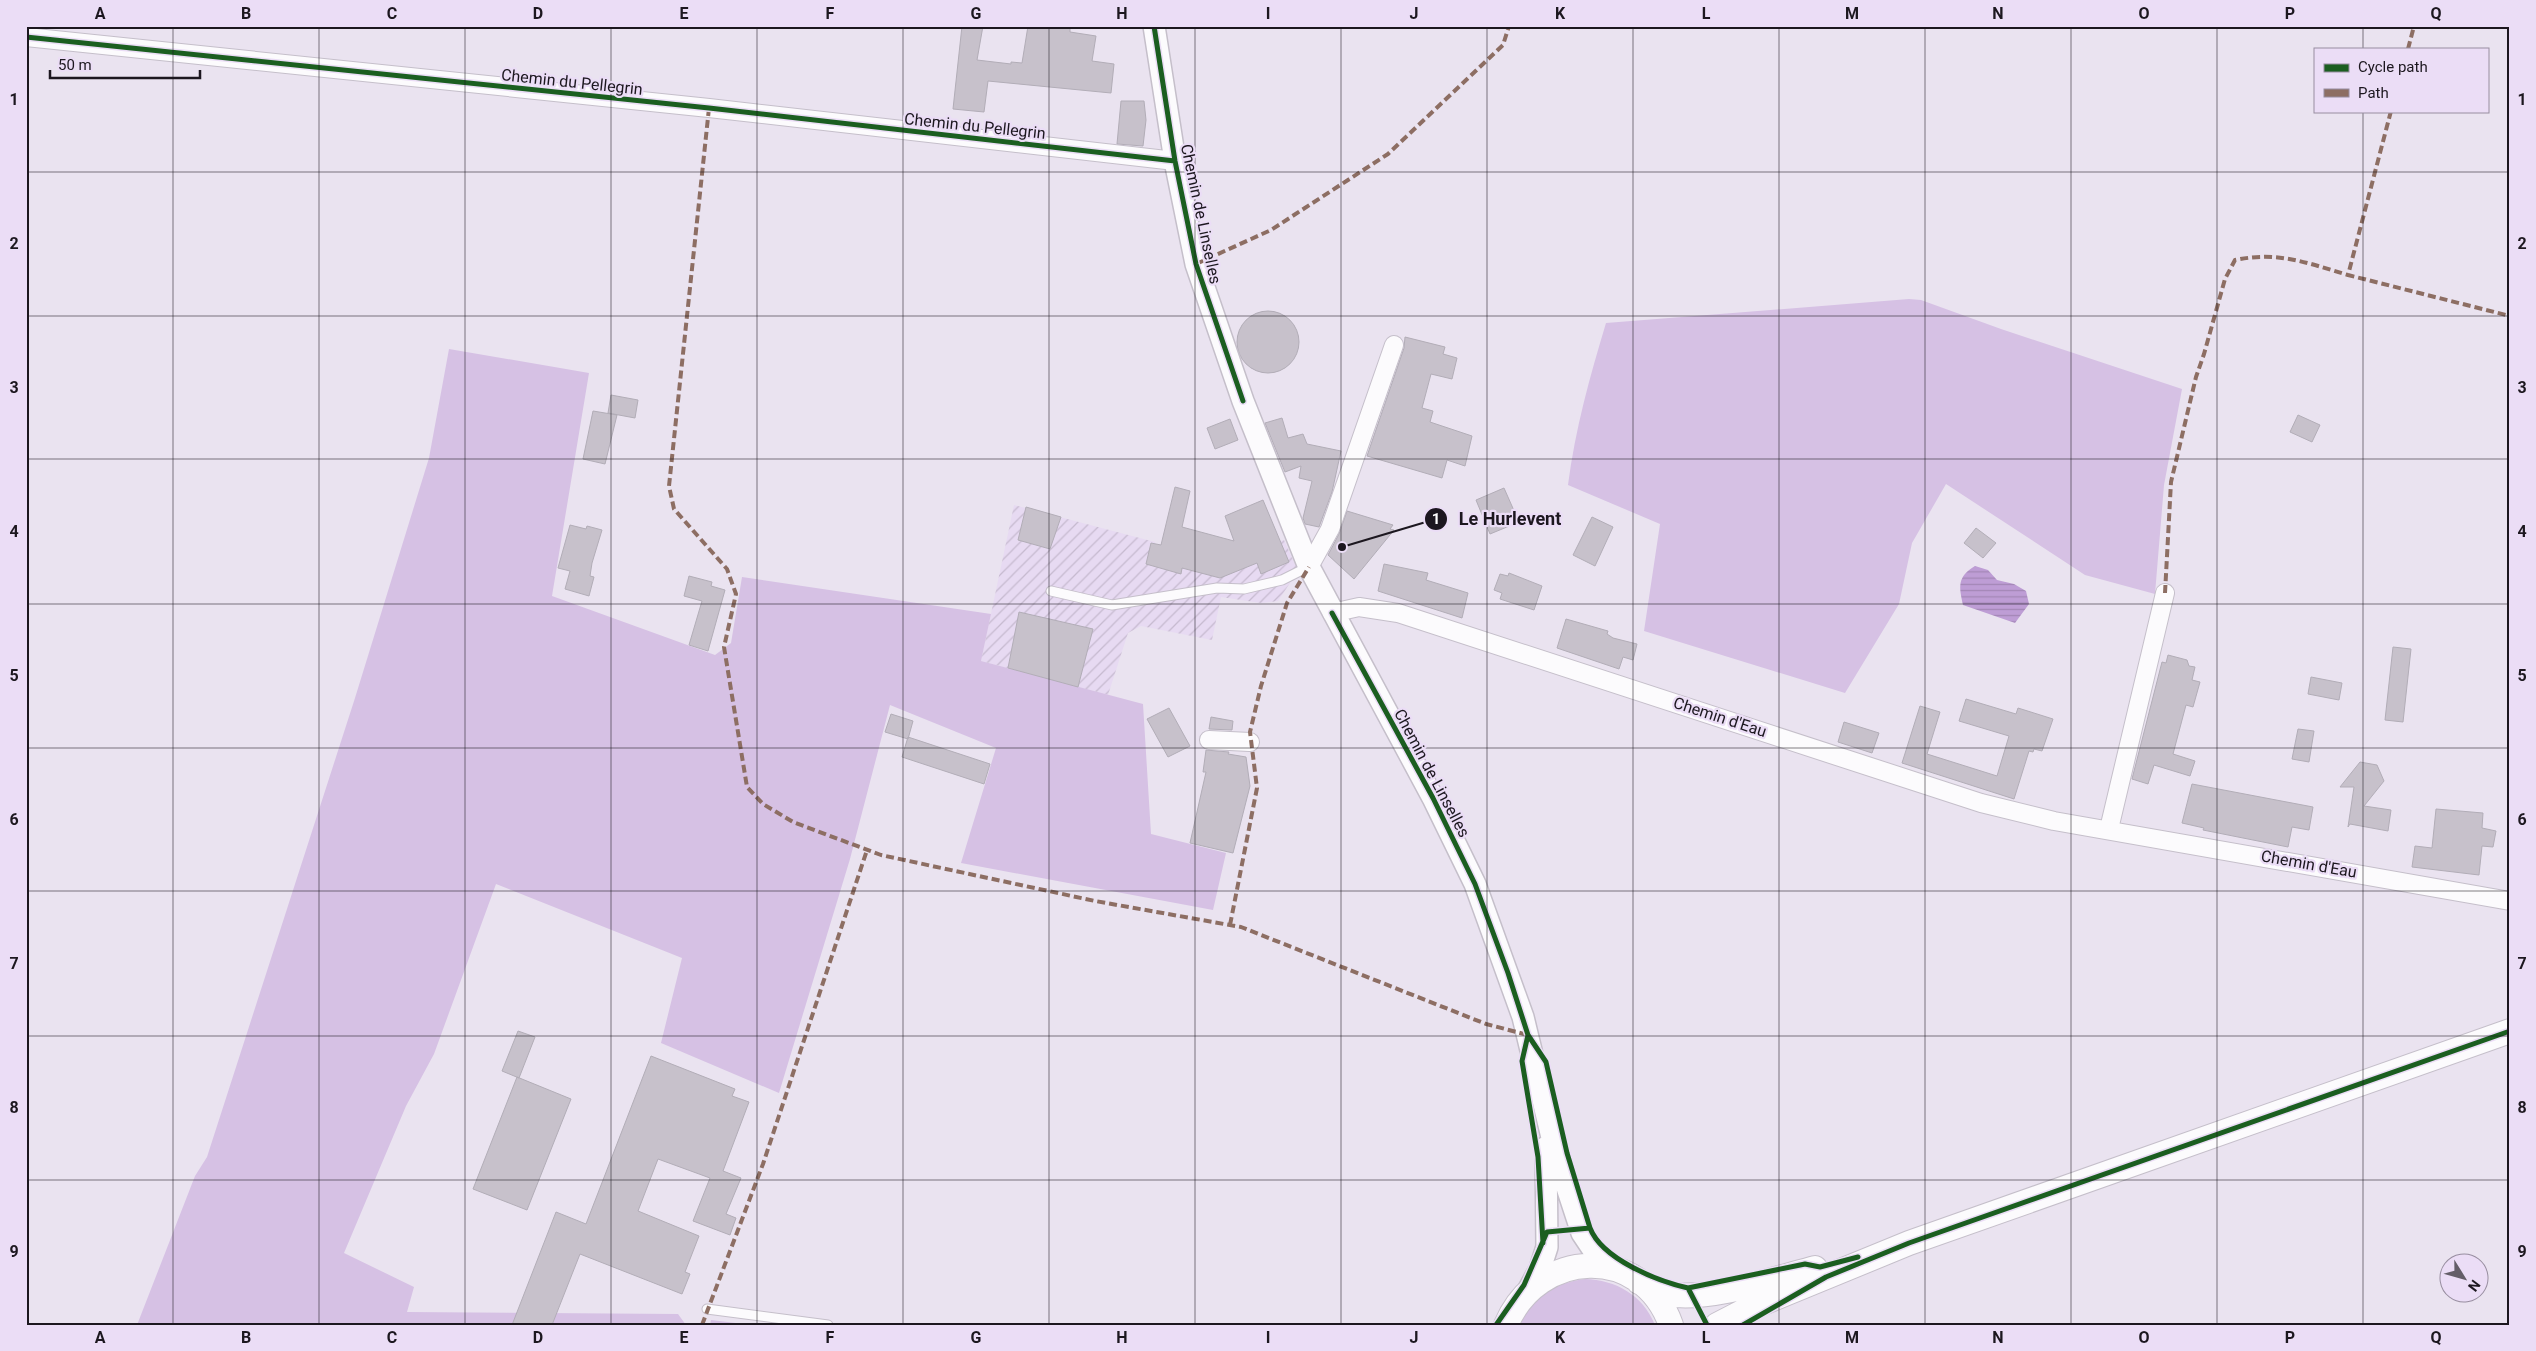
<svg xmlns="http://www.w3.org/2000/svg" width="2536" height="1351" font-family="Roboto,sans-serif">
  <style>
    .industrial { fill: url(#industrial-furrows) }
    .green { fill: #d6c1e4 }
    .water { fill: url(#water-rules) }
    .building { fill: #c7c1cb; stroke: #b2adb7 }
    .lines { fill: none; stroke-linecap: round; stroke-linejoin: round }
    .service-casing { stroke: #c5bfca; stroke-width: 11 }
    .minor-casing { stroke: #c5bfca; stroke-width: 20 }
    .tertiary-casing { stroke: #c5bfca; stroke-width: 24 }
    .secondary-casing { stroke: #c5bfca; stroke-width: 26 }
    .service { stroke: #fcfbfd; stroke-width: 9 }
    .minor { stroke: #fcfbfd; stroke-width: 18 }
    .tertiary { stroke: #fcfbfd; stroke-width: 21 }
    .secondary { stroke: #fcfbfd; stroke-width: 24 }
    .quiet { stroke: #8d6e63; stroke-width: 4; stroke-dasharray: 8 4; stroke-linecap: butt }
    .cycleway-casing { stroke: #ebddf6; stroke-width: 8 }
    .cycleway { stroke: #1b5e20; stroke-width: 5 }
    .grid { fill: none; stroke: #1c171f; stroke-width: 1; stroke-opacity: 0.55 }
    .labels { text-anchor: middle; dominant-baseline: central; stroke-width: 4.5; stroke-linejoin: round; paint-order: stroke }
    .street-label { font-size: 16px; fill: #1c171f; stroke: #ebddf6 }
    .leader { fill: none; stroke: #1c171f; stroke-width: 2 }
    .callout-dot { fill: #1c171f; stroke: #ebddf6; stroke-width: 2 }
    .mark-label { font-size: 15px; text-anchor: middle; font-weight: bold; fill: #fff }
    .callout-label { font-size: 18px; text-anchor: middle; font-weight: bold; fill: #1c171f; stroke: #ebddf6; stroke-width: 4.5; stroke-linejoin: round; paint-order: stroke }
    .neatline { fill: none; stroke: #1c171f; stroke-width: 2 }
    .grid-label { font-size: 16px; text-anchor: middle; font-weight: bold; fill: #1c171f }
  </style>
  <defs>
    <pattern id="industrial-furrows" width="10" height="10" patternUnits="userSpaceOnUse" patternTransform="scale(1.25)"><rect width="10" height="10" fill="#e7daf2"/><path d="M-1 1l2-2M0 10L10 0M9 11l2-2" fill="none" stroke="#c6bacf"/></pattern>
    <pattern id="water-rules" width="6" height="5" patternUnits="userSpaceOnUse" patternTransform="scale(1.25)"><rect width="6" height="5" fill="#be9dd5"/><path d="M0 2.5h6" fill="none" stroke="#a386b6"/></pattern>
  </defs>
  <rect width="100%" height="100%" fill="#eae3f0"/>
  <path class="industrial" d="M1014,505L1155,542L1153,548L1221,559L1284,540L1298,571L1278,601L1261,603L1221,597L1212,640L1141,626L1128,633L1108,695L981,661Z"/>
  <path class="green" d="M1909,299L1921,300L2001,329L2182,389L2164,485L2155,594L2085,575L1946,484L1912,543L1899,604L1845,693L1644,631L1660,524L1568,485C1575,430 1590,376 1606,323Z
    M449,349L589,373L552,596L715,655L731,643L742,577L991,614L981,661L1143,704L1151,834L1226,853L1213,910L961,863L996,748L890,705L850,859L779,1093L661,1043L682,958L496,884L434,1054L406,1106L344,1253L414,1287L407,1312L678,1314L686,1325H137L195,1176L207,1157L355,698L429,458Z
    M1585,1279C1616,1280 1643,1295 1655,1325H1520C1533,1298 1556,1282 1585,1279Z
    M711,1320L752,1325H710Z"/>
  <path class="water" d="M1975,566L1988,570L1997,580L2014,584L2026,591L2029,604L2015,623L1963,605C1959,586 1957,577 1975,566Z"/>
  <path class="building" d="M962,26H983L977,60L1011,64V62L1022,63L1028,26H1070V32L1096,36L1092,61L1114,64L1111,93L988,81L984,112L953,109Z
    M1121,101H1144L1146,120L1143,146L1117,144Z
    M1237 342a31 31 0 1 1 62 0a31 31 0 1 1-62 0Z
    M1405,337L1445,347L1443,354L1457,358L1452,379L1431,374L1422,408L1433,411L1430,422L1472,436L1465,466L1447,460L1442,478L1367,456L1404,348Z
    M611,395L638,400L635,418L608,413Z
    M593,411L617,415L605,464L583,459Z
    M2298,415L2320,425L2312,442L2290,432Z
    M1282,418L1288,438L1303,434L1307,444L1341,451L1332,492L1319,527L1305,524L1303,518L1312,481L1299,478L1301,466L1285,472L1265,423Z
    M1230,419L1238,440L1215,449L1207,428Z
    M1175,487L1190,491L1182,527L1234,541L1225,516L1263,500L1289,562L1261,574L1257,563L1220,578L1182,568L1181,574L1146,564L1151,543L1161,545Z
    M1504,488L1519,522L1490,534L1476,500Z
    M1026,507L1061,517L1050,549L1018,540Z
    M1347,511L1393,525L1390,529L1394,530L1354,579L1328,555L1339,534Z
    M1592,517L1613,527L1595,566L1573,555Z
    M570,525L586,529L587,526L602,530L592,563L590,576L594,577L589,596L565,589L570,571L558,568Z
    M1976,528L1996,543L1983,558L1964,543Z
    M1384,564L1428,573L1426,580L1468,593L1462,618L1378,591Z
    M1509,573L1542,586L1534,610L1500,599L1502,593L1494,590L1500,574L1508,576Z
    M689,576L712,582L711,586L725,590L708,651L689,645L702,601L684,596Z
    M1019,612L1093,629L1078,687L1008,668Z
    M1566,619L1608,631L1607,634L1613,638L1637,644L1633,660L1623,657L1619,669L1557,648Z
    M2393,647L2411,649L2403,722L2385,720Z
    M2168,655L2187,660L2189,666L2195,667L2192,680L2200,682L2193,707L2186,705L2173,754L2195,761L2190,776L2154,765L2148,784L2132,779L2162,662L2166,663Z
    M2311,677L2342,683L2339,700L2308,694Z
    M1966,699L2016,714L2018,708L2053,719L2042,751L2034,749L2033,752L2029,751L2014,799L1902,763L1920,706L1940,712L1927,754L1997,776L2009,736L1959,721Z
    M1169,708L1190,746L1168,757L1147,719Z
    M891,714L913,721L908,739L885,732Z
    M1211,717L1233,721L1232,730L1209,729Z
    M1844,722L1879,733L1872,753L1838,742Z
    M2298,729L2314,731L2309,762L2292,759Z
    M908,737L990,764L984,784L902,757Z
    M1206,750L1229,752L1228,754L1246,757L1250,786L1233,853L1190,843L1206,772H1203Z
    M2360,762L2377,765L2384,781L2364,806L2391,810L2388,831L2350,824L2348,827L2354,787H2340Z
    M2192,784L2313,807L2309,830L2292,827L2288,847L2203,830L2204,828L2182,823Z
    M2436,809L2483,813L2482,828L2496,831L2493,847L2482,846L2479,875L2412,867L2415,846L2432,848Z
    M518,1031L535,1037L519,1078L502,1071Z
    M651,1056L735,1089L732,1096L749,1102L723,1171L741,1178L726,1214L736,1218L730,1235L693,1221L710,1178L658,1159L638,1211L699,1236L685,1272L690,1274L682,1294L580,1254L552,1325H512L556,1212L586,1224Z
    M517,1077L571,1099L527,1210L473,1189Z"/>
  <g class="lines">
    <defs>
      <path id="service" d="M1051,591L1112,605L1217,588L1244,589L1282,580L1308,567
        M707,1309L828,1325"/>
      <path id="minor" d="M26,37L709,108L1175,161
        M1309,567L1330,529L1394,345
        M1332,613L1359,607L1398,613L1981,803L2054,821L2510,901
        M1209,740L1250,742
        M2109,829L2165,593"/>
      <path id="tertiary" d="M1154,26L1175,161L1196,264L1243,401L1309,567L1433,798L1475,884L1523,1017L1556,1154L1582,1233L1596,1254L1621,1271
        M1529,1289L1540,1269L1547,1247L1546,1147"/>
      <path id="secondary" d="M1639,1282C1649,1286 1658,1292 1668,1294C1706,1302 1777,1278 1815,1268
        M1506,1325C1538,1249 1642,1243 1671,1325
        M1717,1325L1748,1309L1909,1243L2510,1031"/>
    </defs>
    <use href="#service" class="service-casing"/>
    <use href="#minor" class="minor-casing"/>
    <use href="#tertiary" class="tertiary-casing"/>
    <use href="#secondary" class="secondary-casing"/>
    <use href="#service" class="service"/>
    <use href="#minor" class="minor"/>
    <use href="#tertiary" class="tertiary"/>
    <use href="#secondary" class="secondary"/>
    <path class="quiet" d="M2408,49L2414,26
      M709,108L669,486L674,509L727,569L736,594L724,647L747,787L763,804L793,822L881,855L1095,901L1241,927L1486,1024L1528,1035
      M2391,111L2348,275L2510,316
      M1196,264L1271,230L1388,154L1503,45L1509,26
      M2165,593L2171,482L2196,377L2204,354L2225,279L2235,260C2279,251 2307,263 2348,275
      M1230,925L1257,788L1250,732L1261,686L1287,603L1309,567
      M702,1325L763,1164L867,850"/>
    <defs>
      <path id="cycleway" d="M1154,26L1175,161L1196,264L1243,401
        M26,37L709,108L1175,161
        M1332,613L1433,798L1475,884L1508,973L1528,1035L1546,1062L1567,1153L1590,1228
        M1528,1035L1522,1061L1538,1157L1543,1243
        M1688,1288L1805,1264L1820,1267L1858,1257
        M1496,1325L1524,1285L1547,1232L1590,1228C1602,1259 1657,1281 1688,1288L1707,1325
        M1743,1325L1826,1277L1909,1243L2510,1031"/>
    </defs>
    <use href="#cycleway" class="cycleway-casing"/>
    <use href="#cycleway" class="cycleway"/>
  </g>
  <path class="grid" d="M173,26V1325M319,26V1325M465,26V1325M611,26V1325M757,26V1325M903,26V1325M1049,26V1325M1195,26V1325M1341,26V1325M1487,26V1325M1633,26V1325M1779,26V1325M1925,26V1325M2071,26V1325M2217,26V1325M2363,26V49M2363,111V1325M26,172H2510M26,316H2510M26,459H2510M26,604H2510M26,748H2510M26,891H2510M26,1036H2510M26,1180H2510"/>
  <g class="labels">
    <g class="street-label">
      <text transform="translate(572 82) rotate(6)">Chemin du Pellegrin</text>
      <text transform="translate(975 126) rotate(6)">Chemin du Pellegrin</text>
      <text transform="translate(1201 214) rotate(78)">Chemin de Linselles</text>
      <text transform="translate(1720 717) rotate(18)">Chemin d'Eau</text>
      <text transform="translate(1432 773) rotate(62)">Chemin de Linselles</text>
      <text transform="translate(2309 864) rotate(10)">Chemin d'Eau</text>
    </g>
  </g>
  <path class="leader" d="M1342 547L1436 519"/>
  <g class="callout-dot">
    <circle cx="1342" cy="547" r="5"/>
    <circle cx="1436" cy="519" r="12"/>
  </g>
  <g class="mark-label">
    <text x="1436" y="524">1</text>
  </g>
  <g class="callout-label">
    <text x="1510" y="525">Le Hurlevent</text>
  </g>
  <rect width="2536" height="1351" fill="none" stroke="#ebddf6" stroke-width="55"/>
  <rect x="2314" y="48" width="175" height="65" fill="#ebddf6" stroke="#988ea0"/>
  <rect x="2324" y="64" width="25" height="8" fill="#1b5e20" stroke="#988ea0"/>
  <text x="2358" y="72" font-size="15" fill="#1c171f">Cycle path</text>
  <rect x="2324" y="89" width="25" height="8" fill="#8d6e63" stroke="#988ea0"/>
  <text x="2358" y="98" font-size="15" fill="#1c171f">Path</text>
  <g transform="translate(2464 1278) rotate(127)"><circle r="24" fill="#ebddf6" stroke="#988ea0"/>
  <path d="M0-4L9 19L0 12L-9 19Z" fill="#645e68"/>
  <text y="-8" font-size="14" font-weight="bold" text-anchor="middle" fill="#1c171f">N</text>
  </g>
  <path d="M50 70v8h150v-8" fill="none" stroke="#1c171f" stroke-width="2.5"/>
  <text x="58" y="70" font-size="15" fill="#1c171f" stroke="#ebddf6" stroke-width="4" paint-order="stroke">50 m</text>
  <rect x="28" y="28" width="2480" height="1296" class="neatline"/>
  <g class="grid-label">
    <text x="100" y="19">A</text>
    <text x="246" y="19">B</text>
    <text x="392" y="19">C</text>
    <text x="538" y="19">D</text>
    <text x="684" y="19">E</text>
    <text x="830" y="19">F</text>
    <text x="976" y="19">G</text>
    <text x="1122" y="19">H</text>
    <text x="1268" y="19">I</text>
    <text x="1414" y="19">J</text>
    <text x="1560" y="19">K</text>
    <text x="1706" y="19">L</text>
    <text x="1852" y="19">M</text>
    <text x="1998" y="19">N</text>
    <text x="2144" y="19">O</text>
    <text x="2290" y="19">P</text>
    <text x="2436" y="19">Q</text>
    <text x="14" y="105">1</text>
    <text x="2522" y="105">1</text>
    <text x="14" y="249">2</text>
    <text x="2522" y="249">2</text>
    <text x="14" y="393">3</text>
    <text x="2522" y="393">3</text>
    <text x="14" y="537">4</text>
    <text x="2522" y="537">4</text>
    <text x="14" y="681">5</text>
    <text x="2522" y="681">5</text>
    <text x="14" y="825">6</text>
    <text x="2522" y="825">6</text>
    <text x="14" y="969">7</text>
    <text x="2522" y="969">7</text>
    <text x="14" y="1113">8</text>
    <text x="2522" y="1113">8</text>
    <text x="14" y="1257">9</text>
    <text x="2522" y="1257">9</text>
    <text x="100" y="1343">A</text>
    <text x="246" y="1343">B</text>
    <text x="392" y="1343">C</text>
    <text x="538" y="1343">D</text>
    <text x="684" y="1343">E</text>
    <text x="830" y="1343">F</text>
    <text x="976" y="1343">G</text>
    <text x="1122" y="1343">H</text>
    <text x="1268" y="1343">I</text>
    <text x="1414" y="1343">J</text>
    <text x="1560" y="1343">K</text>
    <text x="1706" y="1343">L</text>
    <text x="1852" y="1343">M</text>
    <text x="1998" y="1343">N</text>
    <text x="2144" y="1343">O</text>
    <text x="2290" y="1343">P</text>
    <text x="2436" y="1343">Q</text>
  </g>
</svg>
